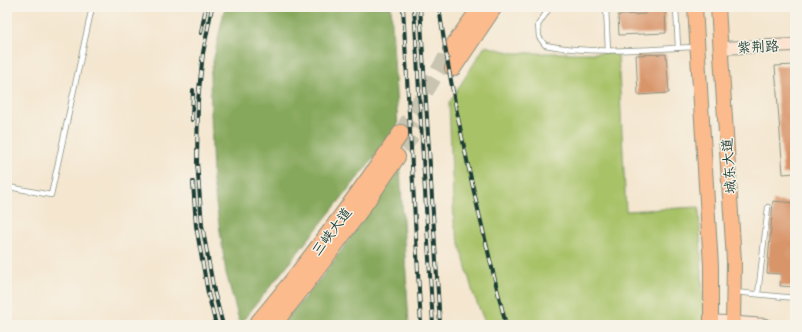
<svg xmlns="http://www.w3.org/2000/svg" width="802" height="332" font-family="'Patrick Hand','LXGW WenKai TC',sans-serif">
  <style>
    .green { fill: #a8c268; stroke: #64804e }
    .forest { fill: #86a85c; stroke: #527248 }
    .building { fill: #d9956a }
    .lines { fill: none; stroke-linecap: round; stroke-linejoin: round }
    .highway-tunnel { stroke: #c9c4b0; stroke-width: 16; stroke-dasharray: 16 8; stroke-linecap: butt }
    .lane-casing { stroke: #8a9282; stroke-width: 6 }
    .secondary-casing { stroke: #8a9282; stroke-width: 14 }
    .primary-casing { stroke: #8a9282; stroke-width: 16 }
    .highway-casing { stroke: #8a9282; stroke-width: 18 }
    .lane { stroke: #fff; stroke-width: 4.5 }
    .secondary { stroke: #fde4d1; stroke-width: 12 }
    .primary { stroke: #fbbb8c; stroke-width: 14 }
    .highway { stroke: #fbbb8c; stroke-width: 16 }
    .rail-casing { stroke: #1f3d34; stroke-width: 4 }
    .rail { stroke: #f7f3e8; stroke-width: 2.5; stroke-dasharray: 8; stroke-linecap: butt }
    .labels { text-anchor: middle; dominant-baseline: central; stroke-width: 3; stroke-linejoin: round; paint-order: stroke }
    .street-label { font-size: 14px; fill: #1f3d34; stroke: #f7f3e8 }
  </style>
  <rect width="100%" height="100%" fill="#f7f3e8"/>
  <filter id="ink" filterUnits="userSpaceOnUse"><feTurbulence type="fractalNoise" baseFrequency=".025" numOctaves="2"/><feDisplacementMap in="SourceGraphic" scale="8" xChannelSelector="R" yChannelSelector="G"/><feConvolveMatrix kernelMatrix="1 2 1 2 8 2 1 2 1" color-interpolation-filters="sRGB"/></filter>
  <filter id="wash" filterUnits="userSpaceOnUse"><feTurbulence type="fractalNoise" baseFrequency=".012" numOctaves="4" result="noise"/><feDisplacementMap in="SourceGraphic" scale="16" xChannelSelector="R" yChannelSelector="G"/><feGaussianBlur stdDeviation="0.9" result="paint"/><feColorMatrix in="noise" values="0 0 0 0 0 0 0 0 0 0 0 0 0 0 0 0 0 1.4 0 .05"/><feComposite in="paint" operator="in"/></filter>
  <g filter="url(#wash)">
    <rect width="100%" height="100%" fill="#f4e6cf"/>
    <path class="green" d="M485,46L514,53H618L626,211L699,207L704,325H486L473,293L454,223L449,103Z"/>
    <path class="forest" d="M225,7H391L398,128L240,324L226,273L213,182L210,76Z
      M400,168L409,325H281L325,273Z"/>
    <g id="blocks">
      <path class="building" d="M645,7H665L666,33L619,35L618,15L645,14Z
        M666,54L669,93L638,95L636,55Z
        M795,65V173L783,174L775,66Z
        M773,201L795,203V287L780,286L781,274L767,273Z"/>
    </g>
  </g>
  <g filter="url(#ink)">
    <use href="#blocks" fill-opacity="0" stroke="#8a9282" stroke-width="1"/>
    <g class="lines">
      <path class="highway-tunnel" d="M401,133L451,49
        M403,149L418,125"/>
      <defs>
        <path id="lane" d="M550,7L538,25L539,37L545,45C595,55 646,49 696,47
          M606,7L608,51
          M676,7L678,48
          M7,197L9,187L51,195L92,7
          M735,292L795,298
          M758,294L768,207"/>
        <path id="secondary" d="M720,48L795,45
          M711,321L766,325"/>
        <path id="primary" d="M695,7L711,266V325
          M718,7L734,261L733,325"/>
        <path id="highway" d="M451,49L481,7
          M453,68L494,7
          M256,325C308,264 355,199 401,133
          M273,325C317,271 358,215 397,157"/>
      </defs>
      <use href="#lane" class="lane-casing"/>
      <use href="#secondary" class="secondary-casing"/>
      <use href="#primary" class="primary-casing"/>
      <use href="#highway" class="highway-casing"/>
      <use href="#lane" class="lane"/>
      <use href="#secondary" class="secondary"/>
      <use href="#primary" class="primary"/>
      <use href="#highway" class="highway"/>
      <defs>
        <path id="rail" d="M212,7L203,53L198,100L197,162L202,225L214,291L223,325
          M403,7L421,325
          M414,7L433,325
          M420,7L440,325
          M439,7C454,114 480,220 506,325
          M201,33L206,7
          M192,120L193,90
          M193,182L196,226L208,293L216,325"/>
      </defs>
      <use href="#rail" class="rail-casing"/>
      <use href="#rail" class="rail"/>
    </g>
  </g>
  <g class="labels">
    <g class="street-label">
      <text transform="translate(758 46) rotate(-3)">紫荆路</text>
      <text transform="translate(728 166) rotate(-94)">城东大道</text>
      <text transform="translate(331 231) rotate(-53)">三峡大道</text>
    </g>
  </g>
  <rect width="802" height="332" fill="none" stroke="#f7f3e8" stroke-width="24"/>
</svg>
